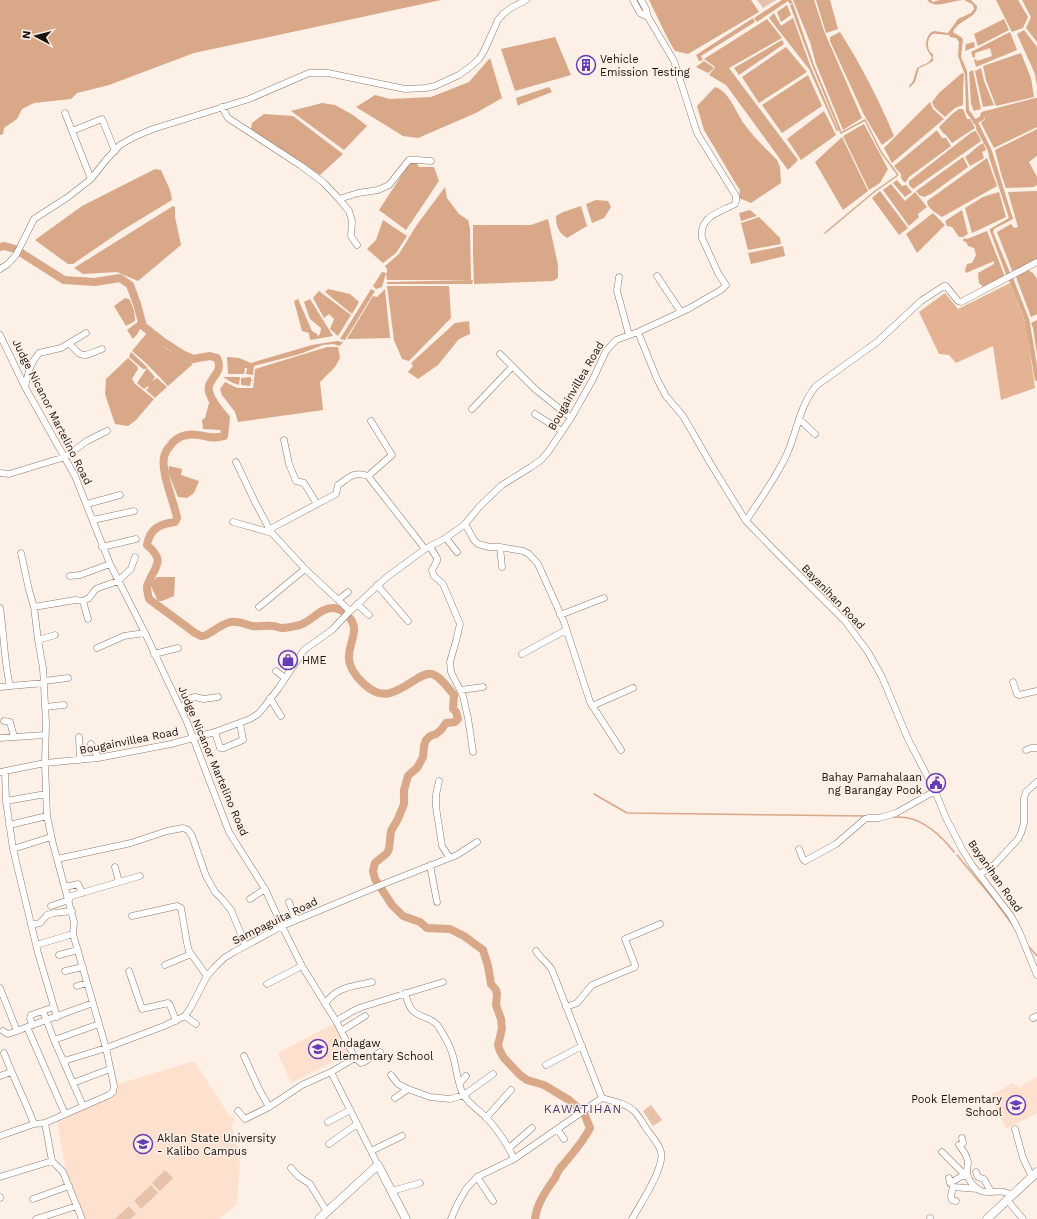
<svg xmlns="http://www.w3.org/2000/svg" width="1037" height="1219" font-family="'Work Sans',sans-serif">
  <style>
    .built { fill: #fde0cd }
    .green { fill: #e6c2ab }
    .forest { fill: #e4b394 }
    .water { fill: #d8a889 }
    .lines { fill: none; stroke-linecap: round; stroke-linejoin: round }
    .stream { stroke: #d8a889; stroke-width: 1.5 }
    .canal { stroke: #d8a889; stroke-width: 4.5 }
    .river { stroke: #d8a889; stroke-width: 8 }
    .minor-casing { stroke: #8c796d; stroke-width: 7 }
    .major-casing { stroke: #8c796d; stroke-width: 9 }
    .minor { stroke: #fff; stroke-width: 6 }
    .major { stroke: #fff; stroke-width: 8 }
    .labels { text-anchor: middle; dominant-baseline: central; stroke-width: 3; stroke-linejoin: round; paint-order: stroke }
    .poi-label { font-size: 11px; fill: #18110c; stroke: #fdf0e7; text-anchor: start }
    .street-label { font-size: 11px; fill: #18110c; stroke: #fdf0e7 }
    .neighbourhood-label { font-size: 12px; letter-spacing: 1px; fill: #4a3b78; stroke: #fdf0e7 }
  </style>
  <rect width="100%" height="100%" fill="#fdf0e7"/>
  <path class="built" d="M339,1021L353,1045L349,1054L291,1083L278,1053Z
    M194,1061L227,1112L235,1120L231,1124L240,1154L237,1204L219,1219H86L66,1173L57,1120L115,1095L118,1084Z
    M1037,1076V1113L1006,1129L990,1096L1013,1083L1019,1088Z"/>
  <path class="green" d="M757,0H776L763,8Z
    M651,1105L662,1120L653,1126L643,1111Z
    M165,1170L173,1178L160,1191L152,1183Z
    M151,1185L158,1193L141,1209L134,1201Z
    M129,1206L136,1214L130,1219H115Z"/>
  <path class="forest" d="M1010,283L1026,324L1035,388L1001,400L993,346L956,363L949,355L939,354L919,312L945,293L958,309Z"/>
  <path class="water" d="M0,0H441L194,53L109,85L77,93L71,99L34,103L22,109L17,119L4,128L3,134L0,135Z
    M649,0H751L759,12L688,54L675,51L669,41Z
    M782,0H791L793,3L790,4L788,1L757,22L754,18Z
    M793,0H814L824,31L862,118L843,130L816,64L810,42Z
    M816,0H830L838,29L826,33Z
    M927,0H931L933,2L939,0H971L977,6C978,18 958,20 953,32L954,33L961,37L963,39L961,57L967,71L969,110L979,124L992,151L1013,219L994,229L993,232L1011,275L1007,277L990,231V229L1009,218L989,157L988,151L976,129V126L966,112L965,75L958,56L959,42L956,38L950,37L949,35C945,35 937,33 933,34C928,36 927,46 929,50C930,52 931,53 933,54V61L926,65L919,68L915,82L909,88V86L913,81L917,68C923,64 930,64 932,57C925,49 924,42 930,33L934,31L948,33L958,19L971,13L974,9L973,5C970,3 967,1 964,0C952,0 935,10 927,0Z
    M996,0H1018L1028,17L1023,28L1012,32Z
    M1022,0H1037V42L1026,28L1031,17Z
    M793,4L814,65L841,130L839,131L812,65L790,5Z
    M787,5L791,15L781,22L777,12Z
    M774,13L781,26L793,18L810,65L838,130L837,132L809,69L769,18Z
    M753,18L755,22L701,56L703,60L699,61L696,55Z
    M767,19L782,38L729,68L798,160L788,170L726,85L709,75L715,67L704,59Z
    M1004,19L1009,30L978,46L974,34Z
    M1024,30L1037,47V87L1035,74L1017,34Z
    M840,32C861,65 879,100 894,136L882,145L864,115L830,41V37Z
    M1010,32L1017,50L976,67L974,60L976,59L977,61L992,56L990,48L975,53V57L973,58L971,52Z
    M555,37L571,75L515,91L501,49Z
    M782,40L784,44L739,75L734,68Z
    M974,42L975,47L965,51L966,44Z
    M786,47L807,72L759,103L742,77Z
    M1021,53L1031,78L1034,97L996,106L986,80L983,66Z
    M490,58L502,98L476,113L418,138L403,136L356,107L375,95L390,99L431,97L469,82Z
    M704,61L713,67V69L708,73L696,67Z
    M981,68L984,81L994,105L983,107L975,71Z
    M973,70L981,109L974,111L971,104L969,72Z
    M962,73L964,74L963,89V105L955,108L945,117L934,107L932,102L939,93Z
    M808,75L822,106L782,133L762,105Z
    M549,87L552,92L521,104L518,106L516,98Z
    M715,87C730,92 736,113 745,125C754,138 767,149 777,160L780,167L781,183L751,203L739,198L740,190L736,184L704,130L697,106Z
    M930,102L933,109L944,119L892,163L884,148Z
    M1037,102V127L994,148L981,123L985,119L984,116Z
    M322,103L335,105L353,115L367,126L344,150L291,111Z
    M959,109H963L967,119H970L975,128L952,143L946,135L943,133L939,127L952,114Z
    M824,111L836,135L801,160L787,139Z
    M264,114L293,116L343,154L320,175L251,129L252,123Z
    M864,124L888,169L880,183L869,190L843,136Z
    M1037,129V156L1029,162L1037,177V185L1034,187L1006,188L1002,177L995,150Z
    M937,130L942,138H946L951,146L909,177L906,182H904L901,178V174L894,166Z
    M976,131L981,141L913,189L909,185V181L972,132Z
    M842,137L868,191L843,210L815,162Z
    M983,143L986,150L982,152L984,158L970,166L965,157C971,153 976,147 983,143Z
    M963,157L968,167L931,194L924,197L919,195L916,191Z
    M987,158L997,186L942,217C936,213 927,208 927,201Z
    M411,161H415L419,167H434L439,181L406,230L379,210Z
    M155,169L161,170L170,190L172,200L121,231L73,264H68L35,240L82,206Z
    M897,180L902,186L906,185L912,192L905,197L893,183Z
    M891,184L905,201L915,192L927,207L918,214L919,217L909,226L883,190Z
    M445,187L447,198L459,214L468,220L470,228L471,280H387L386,273L382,287L376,289L373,286L382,272L387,273V269L385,266L399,254L416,226Z
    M880,191L908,228L899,235L872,198Z
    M1037,191V259L1013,273L997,232L1011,224L1014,228L1018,227L1008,192Z
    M999,192L1006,217L972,233L965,208L983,197Z
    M596,200L608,201L611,207L604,218L592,223L586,204Z
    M173,206L175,207V217L181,245L138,281L117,272L83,274L74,268Z
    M581,206L587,226L567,238C558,232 556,226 556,216L563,212Z
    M750,210L757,216L741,221L739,213Z
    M962,210L968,234L963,237H959L952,227L947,226L945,221Z
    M933,213L945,225L917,253L906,234Z
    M759,217L780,238L781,244L748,250L741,223Z
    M548,219L558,265V278L553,281L474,284L473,257V225H531Z
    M383,220L407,236L396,253L383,263L367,249L376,240Z
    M987,231L1004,274L1003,278L983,287L979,283L978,273L994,264V261L966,273L965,270L967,264L972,263L976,255L974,248L968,246L966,242L963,241L964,238L967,239Z
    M783,246L785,256L751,264L748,253Z
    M1028,270L1033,273L1037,279V314L1031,317L1016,277Z
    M473,280L472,284H387V282Z
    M387,286H449L451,318L409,361L402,359L394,340Z
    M328,289L350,294L359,302L352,314L325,292Z
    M371,289L375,291L345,340L340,339Z
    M385,289L390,338L347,339L373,296L377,297Z
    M319,291L351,315L338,336L330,329L334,319L329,314L324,318L313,298Z
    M125,298L129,299C133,306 135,312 135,321L126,326L114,306Z
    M298,299L312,331L317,334L318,336L320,334L321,328L310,319L304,302L310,299L333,336L310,340L309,333L302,331L294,301Z
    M1037,320V355L1033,328L1031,323Z
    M139,321C143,327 138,334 133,339L127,330Z
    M469,321L470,334L459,339L438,365L418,379L408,372L413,366L411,363L455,323Z
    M146,334H149L165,348L193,364L168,386L147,364L132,351Z
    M337,341L343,342L340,346L333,344L323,345L300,354L254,366L253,375L246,374L247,368H245L244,374H228L227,357L239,358L251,363L312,345Z
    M327,347H338L340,358L335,367L320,382L323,410L238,422L235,412L222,395L220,389L225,382L237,388H253L254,381H251L250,386L241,385V378L251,377V380L254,381L255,369Z
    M131,352L147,367L146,369H143L129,357Z
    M128,358L137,366L138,369L132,379L135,384L154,399L136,420L128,426L115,424L105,394L106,379Z
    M147,368L155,377L152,381L157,378L167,387L155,398L146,390L149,387L148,386L144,389L137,383Z
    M223,377H240L239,385L233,383Z
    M209,403H211L223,419V427L220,430L203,429L202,420L205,418Z
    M169,466L182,469L181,475L199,481L194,493L187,498L178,497L168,472Z
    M157,577H175L174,596L162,601H158L150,584Z"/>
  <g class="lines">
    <path class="stream" d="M825,233L874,192L898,175L881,152L865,120L841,133L839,129
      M594,794L627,813L865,816
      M892,817C897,817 903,817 908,818C927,822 943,838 954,852
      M957,855L995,901L1014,927
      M1029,947L1037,956"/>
    <path class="canal" d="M975,122L982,118L983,114L1037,100
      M1009,274L1027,320L1037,379"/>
    <path class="river" d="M0,247L4,246L15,249L64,280L95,282L120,278L130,285L137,304L143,326L162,341L184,355L193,359L210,356L217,358C225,374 206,378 209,392C212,402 219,410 226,418L224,436C208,441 201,432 187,435C180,436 174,440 170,446C167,449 165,453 164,457C161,474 174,501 177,518L175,522C160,524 150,528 147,545C161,557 160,562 151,577C150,580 148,583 147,586C147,591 148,595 149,599L195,633C197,634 199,635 201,636C208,637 221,623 231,622C238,621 245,624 252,626C259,627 266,625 273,626C276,626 279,628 282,628C287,628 295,626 300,625C312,621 321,607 334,608C340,609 344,611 347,615C361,628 350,640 349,655C348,666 356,677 364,684C383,702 396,692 415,680C420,677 425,673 432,674C441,677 448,688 454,695L453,709L456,712L458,719L455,722L446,723L441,730L436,734L430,736L426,740L424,746L423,757L417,768L411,773L408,776L404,790V804L398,819L391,831L389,849L387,853L375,863L373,871L375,879L392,905L403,916L420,922L427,928L450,929L464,936L483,950L488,966L491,984L496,990L497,994L496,1005L501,1019L502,1028L501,1033L498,1045L500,1051L504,1058L520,1075L527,1080L544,1085L569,1100L581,1110
      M535,1219C537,1203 546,1191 555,1178C557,1173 559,1168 563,1165C573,1153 583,1142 590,1128L584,1113"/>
    <defs>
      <path id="minor" d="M633,0L640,13L648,17
        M222,107L228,118L300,165L323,182L339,199L349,211L352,221L351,236L357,245
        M65,113L91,179
        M72,131L102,119L115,151
        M339,199L358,193L378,190L389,185L409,160H417L431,161
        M0,269L8,264L16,255L34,219L68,197L91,179L106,160L120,145L136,136L153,129L249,99L309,73H328L405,89L426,88L435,86L459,75L470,67L479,59L484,51L498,20L503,14L511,8L526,0
        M657,276L681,312
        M619,277L617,291L629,335
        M638,332L657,379L666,396L683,416L712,466L746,521L777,553L845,621L868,652L882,677L908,739L935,791L946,818L962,849L972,865L1011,916L1019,931L1037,975
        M0,335L25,387L75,476L110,564L145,633L187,722L229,832L265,889L282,926L302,966L336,1021L355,1058L331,1072L378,1165
        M69,343C83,360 83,356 102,349
        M500,354L535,389L571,418
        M25,387L29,370L34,360L39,353L61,348L86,333
        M472,409L512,367
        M535,414L562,431
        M799,419L815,434
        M284,440L289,464L296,481L304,483L317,504
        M236,462L255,502L271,532
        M0,473L9,474L65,457L87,441L107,431
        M368,476L392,455L371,421
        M87,504L120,495
        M93,520L134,511
        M746,521C760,499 776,478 787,454C797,431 800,405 816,386L877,342L906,315L921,301L944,286H946L958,301L961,302L1037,262
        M233,522L272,533L305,569L350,611
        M465,524L474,540L478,544L489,547H500L523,551L529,554L538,564L564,622L590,702L621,750
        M270,529L334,495L336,494L338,485C349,478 353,471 368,476L425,549
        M446,538L457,552
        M102,547L136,539
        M430,547L437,558V561L432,570L434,576L443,584L460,624L456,641L450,662L451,672L463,696L468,718L473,752
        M500,547L502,567
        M21,553L29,590L34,607L38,640L43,668L46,723L45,763L47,816L53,844L74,922L73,934L106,1048L114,1086L113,1092L109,1095L45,1123
        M70,576L80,575L110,564
        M377,585L408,621
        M338,600L348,592
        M83,601L88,619
        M357,604L369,615
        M34,607L75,600L83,601L89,598L95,590L98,588L118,581L131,569L135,557
        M259,607L305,569
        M0,608C4,634 4,660 10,686L44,683
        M560,615L604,598
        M38,640L55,635
        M97,648L124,636L145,633
        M154,654L178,648
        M522,654L566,630
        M276,671L285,678
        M44,681L68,678
        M1013,682L1017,694L1019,695L1037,691
        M0,687L10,686
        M461,690L483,687
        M270,698L281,716
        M592,706L633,688
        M45,707L64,705
        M180,707H182L191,698L195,697L204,699L218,697
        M4,721L10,722L14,737
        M215,732L220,748H224L243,740L240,723
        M79,737L80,760
        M0,738L45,735
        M91,744L94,749L98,758
        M1026,750L1031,748H1037
        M5,771L6,801L13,849L38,953L57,1017
        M0,772L45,763L98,758L171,744L215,732L250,719L258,714L264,707L278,689L304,650L332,630L348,613L387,577L425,549L446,538L465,524L480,506L502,485L531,467L541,460L548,452L571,418L593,379L606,351L616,340L638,332L688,309L721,290L726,285L719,275L702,238C699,216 719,213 735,204L736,201V196L697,133L674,61L648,17L646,9L641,0
        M439,781L436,795V807L442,846L449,857H451
        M6,801L46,794
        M9,825L47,816
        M13,849L51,837
        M799,849L803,859L805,861L836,844L865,819L868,818H879L896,813L935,791
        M57,859L131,843L167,831L183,828L188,830L192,836L206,876L215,892L222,899L231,910L241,934L245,946
        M430,865L437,902
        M115,867L119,882
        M980,874L995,864L1018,839L1021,833L1024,823V798L1026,792L1037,782
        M65,887L78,884L82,893
        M68,897L140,876
        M250,899L265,889
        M289,902L296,920
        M51,906L69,900
        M132,916L177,906L181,908L187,943L189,951L207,976
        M31,925L40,923L47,915L54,913L72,911
        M36,945L73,934
        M59,955L78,950
        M165,965L191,954
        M65,971L83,967
        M129,971L142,1009L168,1003L170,1005L176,1021
        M267,984L302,966
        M77,986L87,983
        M0,988L17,1031L27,1027
        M405,993C407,999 408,1005 412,1010C419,1018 432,1017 438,1026C444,1035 450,1045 453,1056C456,1067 458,1085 463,1094C468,1103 478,1110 485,1116C497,1129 507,1143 514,1159
        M325,1004C337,986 352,987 372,982
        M566,1007L577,1003L592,985L635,967V965L625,939L660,924
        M43,1011L54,1040L83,1106
        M185,1016L196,1024
        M1033,1018L1037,1016
        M336,1021L353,1011L362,1007L443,982
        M33,1025L30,1019L31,1015L54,1007
        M3,1031L8,1034L17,1031
        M341,1031L365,1016
        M54,1040L99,1024
        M4,1053C13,1077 25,1100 34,1124
        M244,1056L259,1089L269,1107
        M355,1058L361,1063L364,1062L380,1052
        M64,1061L106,1048L164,1026L185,1016L191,1007L207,976L215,967L224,958L234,952L282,926L381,885L457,855L477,842
        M546,1065L582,1046
        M391,1075L398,1084L408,1089L430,1097L450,1099L464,1095L493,1074
        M0,1076L11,1072
        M73,1083L110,1069
        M460,1083L466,1076
        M395,1098L408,1089
        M602,1098C612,1101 626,1103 634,1111C639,1116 642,1122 646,1128C651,1136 659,1143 661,1152C665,1167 640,1205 632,1219
        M238,1111L245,1119L269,1107L302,1085L331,1072
        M65,1114L27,1027L93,1003
        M486,1118L511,1090
        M328,1122L350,1110
        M1015,1129L1023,1158L1032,1177
        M558,1130L564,1139
        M0,1136L34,1124L45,1123L52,1161L63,1172L82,1219
        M962,1138L963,1143L959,1145C963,1150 967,1155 968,1162C968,1165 967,1168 967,1171C967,1179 974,1188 981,1191C993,1195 1001,1187 1012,1196
        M329,1144L357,1124
        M509,1148L532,1128
        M371,1151L402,1136
        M942,1152L962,1172L967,1173
        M291,1168L298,1176L310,1184L327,1212
        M976,1172L978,1177L984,1179L991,1192
        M0,1177L52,1161
        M477,1177L493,1201
        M949,1178L950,1183L962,1176H967
        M392,1191L420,1183
        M0,1197V1198
        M33,1199L69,1186
        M1007,1200L1023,1219
        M956,1201L952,1200L951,1196L953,1187L978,1189
        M930,1218V1219
        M36,1219L77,1206
        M451,1219L457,1205L466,1189L477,1177L514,1159L602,1098L552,970C548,963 540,958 536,951"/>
      <path id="major" d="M319,1219L378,1165L406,1219
        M987,1219L1037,1172"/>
    </defs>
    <use href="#minor" class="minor-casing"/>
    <use href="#major" class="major-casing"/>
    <use href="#minor" class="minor"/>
    <use href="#major" class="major"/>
  </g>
  <defs>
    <symbol id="building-ring" viewBox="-11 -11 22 22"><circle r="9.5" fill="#fdf0e7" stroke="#643eb6" stroke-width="1.5"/><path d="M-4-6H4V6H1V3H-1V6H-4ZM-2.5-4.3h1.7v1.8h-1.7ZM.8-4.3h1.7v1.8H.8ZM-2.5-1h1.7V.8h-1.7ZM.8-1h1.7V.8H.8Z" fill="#643eb6"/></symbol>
    <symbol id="shop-ring" viewBox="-11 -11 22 22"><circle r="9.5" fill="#fdf0e7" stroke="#643eb6" stroke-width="1.5"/><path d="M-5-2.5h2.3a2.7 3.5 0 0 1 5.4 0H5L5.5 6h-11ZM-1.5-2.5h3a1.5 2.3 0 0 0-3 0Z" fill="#643eb6"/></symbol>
    <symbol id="civic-ring" viewBox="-11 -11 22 22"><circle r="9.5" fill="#fdf0e7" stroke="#643eb6" stroke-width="1.5"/><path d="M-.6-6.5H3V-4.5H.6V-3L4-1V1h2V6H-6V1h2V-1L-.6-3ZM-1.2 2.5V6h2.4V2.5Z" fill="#643eb6"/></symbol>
    <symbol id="school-ring" viewBox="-11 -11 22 22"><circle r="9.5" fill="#fdf0e7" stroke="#643eb6" stroke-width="1.5"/><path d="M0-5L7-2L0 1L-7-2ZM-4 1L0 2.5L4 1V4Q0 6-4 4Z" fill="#643eb6"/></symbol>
    <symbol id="university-ring" viewBox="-11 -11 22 22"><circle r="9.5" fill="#fdf0e7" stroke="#643eb6" stroke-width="1.5"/><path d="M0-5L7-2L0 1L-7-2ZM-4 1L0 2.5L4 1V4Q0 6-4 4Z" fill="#643eb6"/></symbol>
  </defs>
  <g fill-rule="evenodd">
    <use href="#building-ring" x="575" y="54" width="22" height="22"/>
    <use href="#shop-ring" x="277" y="649" width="22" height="22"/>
    <use href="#civic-ring" x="925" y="772" width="22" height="22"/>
    <use href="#school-ring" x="307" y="1038" width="22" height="22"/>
    <use href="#school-ring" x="1005" y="1094" width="22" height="22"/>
    <use href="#university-ring" x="132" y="1133" width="22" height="22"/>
  </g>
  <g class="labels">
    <g class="poi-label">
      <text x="600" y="59">Vehicle<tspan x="600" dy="13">Emission Testing</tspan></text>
      <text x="302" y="660">HME</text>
      <text x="922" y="777" text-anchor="end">Bahay Pamahalaan<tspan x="922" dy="13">ng Barangay Pook</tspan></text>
      <text x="332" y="1043">Andagaw<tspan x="332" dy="13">Elementary School</tspan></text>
      <text x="1002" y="1099" text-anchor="end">Pook Elementary<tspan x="1002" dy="13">School</tspan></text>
      <text x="157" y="1138">Aklan State University<tspan x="157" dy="13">- Kalibo Campus</tspan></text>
    </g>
    <g class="street-label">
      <text transform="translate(576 386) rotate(-60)">Bougainvillea Road</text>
      <text transform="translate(52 412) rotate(63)">Judge Nicanor Martelino Road</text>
      <text transform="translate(833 597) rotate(46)">Bayanihan Road</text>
      <text transform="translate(129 741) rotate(-11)">Bougainvillea Road</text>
      <text transform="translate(213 761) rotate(67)">Judge Nicanor Martelino Road</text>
      <text transform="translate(995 876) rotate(55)">Bayanihan Road</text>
      <text transform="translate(275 921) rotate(-26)">Sampaguita Road</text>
    </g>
    <g class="neighbourhood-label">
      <text x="583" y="1109">KAWATIHAN</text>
    </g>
  </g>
  <g transform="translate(36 36) rotate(277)" stroke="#fdf0e7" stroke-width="3" paint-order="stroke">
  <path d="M0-3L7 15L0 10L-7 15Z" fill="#18110c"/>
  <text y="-6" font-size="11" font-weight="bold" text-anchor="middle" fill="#18110c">N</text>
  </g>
</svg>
